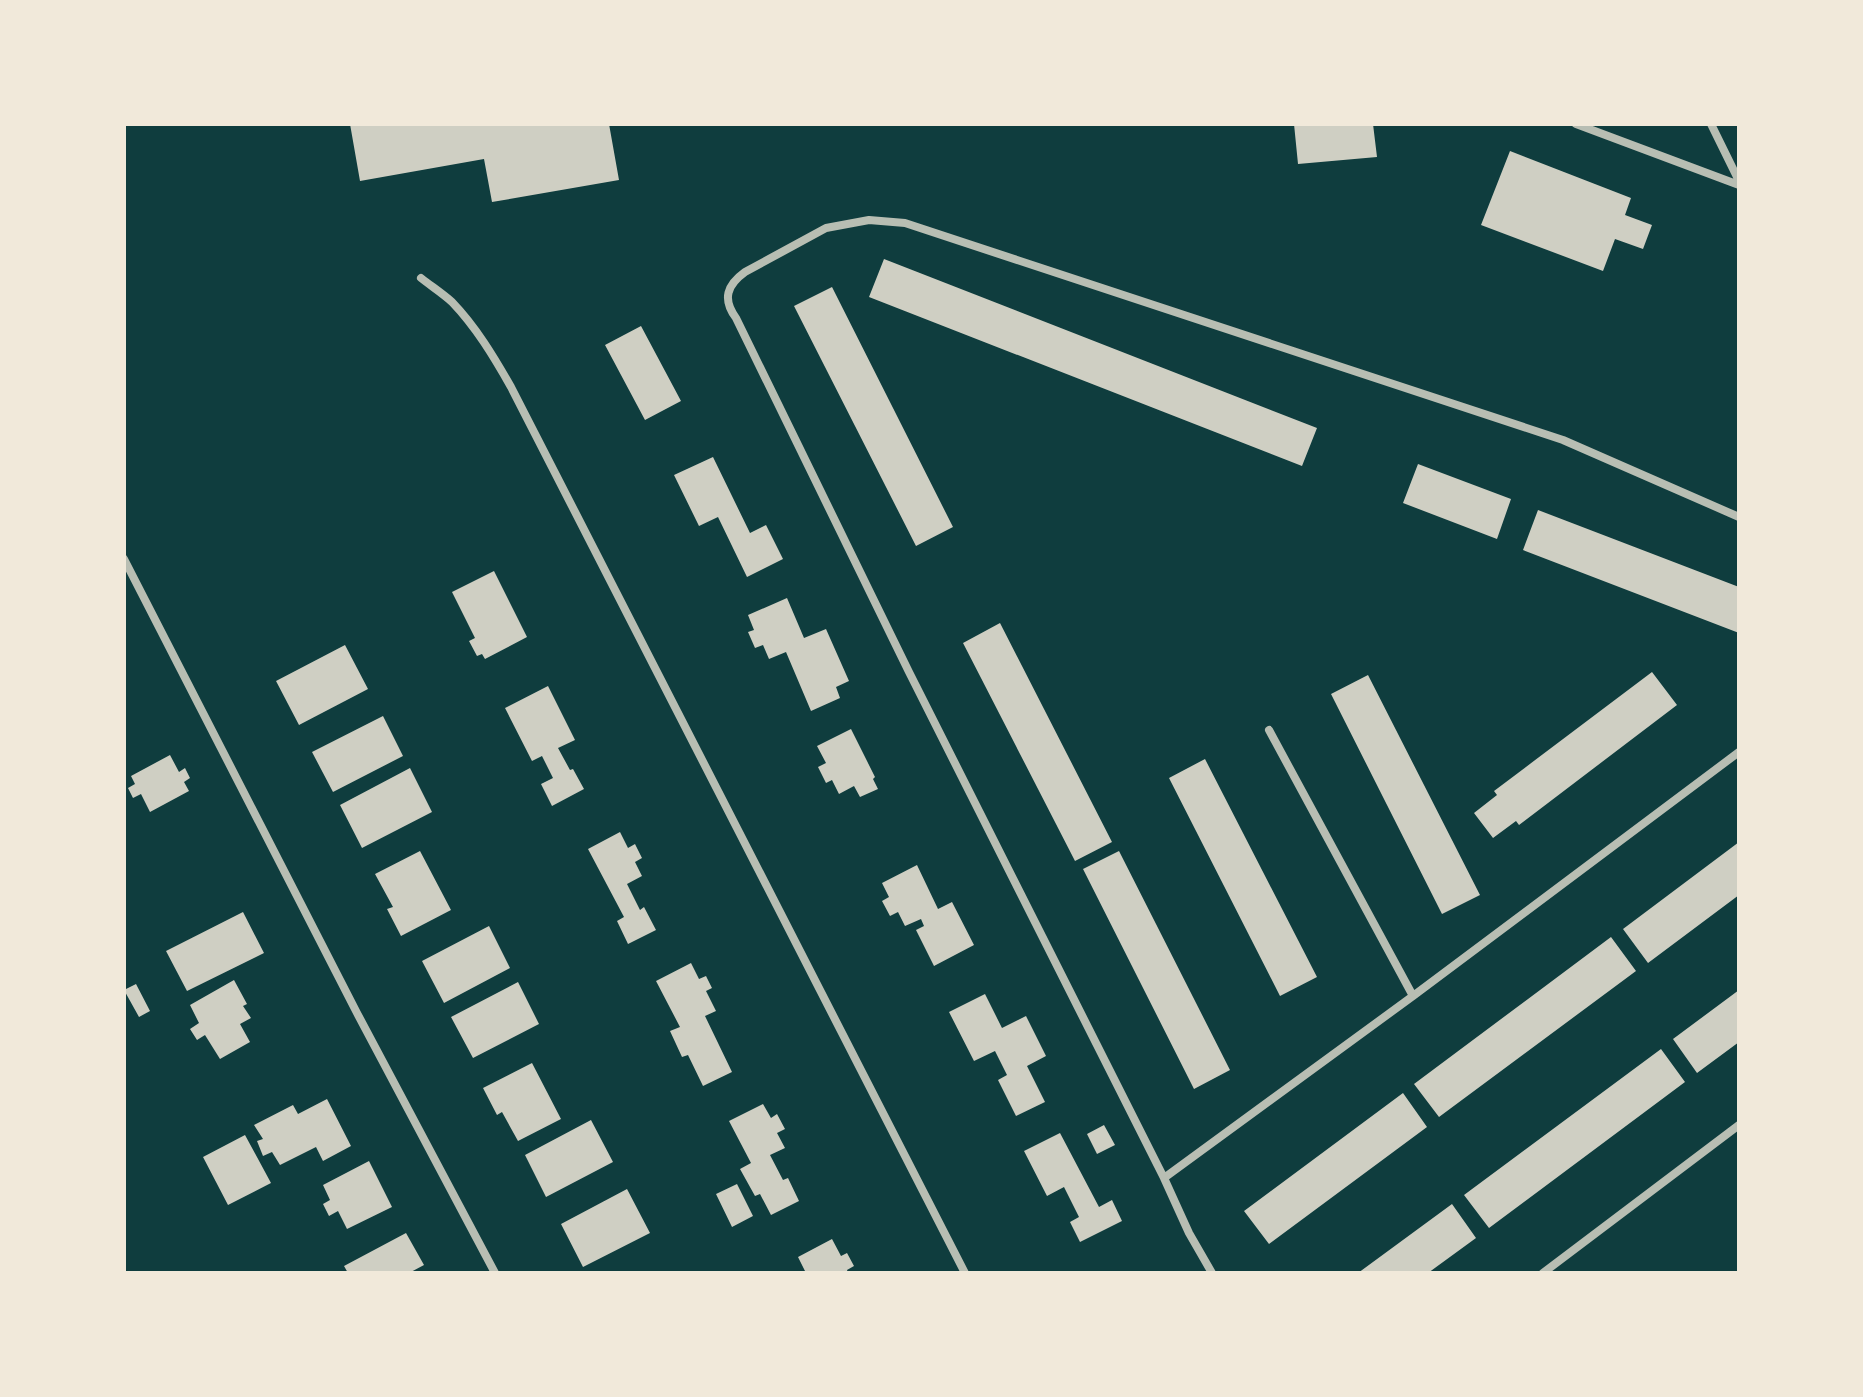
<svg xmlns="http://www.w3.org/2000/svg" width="1863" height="1397" font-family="Inter,sans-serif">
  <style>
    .building { fill: #cfcfc3 }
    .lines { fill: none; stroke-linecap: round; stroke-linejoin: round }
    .minor { stroke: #b8beb3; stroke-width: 8 }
  </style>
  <rect width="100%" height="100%" fill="#0f3d3e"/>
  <path class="building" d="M350,124H609L619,180L492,202L484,159L360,181Z
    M1294,124H1373L1377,157L1298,164Z
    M1510,151L1631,198L1625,215L1652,225L1643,249L1615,239L1603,271L1481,225Z
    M884,259L1317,428L1302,466L869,297Z
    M832,287L953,527L916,546L794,306Z
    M641,326L681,401L645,420L605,345Z
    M713,457L750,533L766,525L783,559L747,577L718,517L699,526L674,475Z
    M1418,464L1511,499L1497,539L1403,503Z
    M1538,510L1739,587V633L1523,550Z
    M494,571L527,637L485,659L482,654L477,656L469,641L475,638L452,592Z
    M787,598L804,638L826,629L849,681L836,687L840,698L811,711L786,652L769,659L763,645L755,648L748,632L754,630L748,615Z
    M1000,623L1112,842L1075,861L963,643Z
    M345,645L368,689L299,725L276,681Z
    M1652,672L1677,705L1519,825L1516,821L1493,838L1474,813L1497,795L1494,791Z
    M1368,675L1480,895L1442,914L1331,694Z
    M548,686L575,740L558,748L570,770L573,769L584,789L552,806L541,784L553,778L542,756L532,761L505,708Z
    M383,716L403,756L333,792L312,752Z
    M851,729L875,777L873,779L878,789L860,797L854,786L839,794L832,780L826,783L818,767L826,763L817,746Z
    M170,755L179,772L185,768L190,778L184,782L189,791L150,812L141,794L133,798L128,788L135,784L131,776Z
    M1205,759L1317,977L1280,996L1169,778Z
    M410,768L432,812L362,848L340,805Z
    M620,832L628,848L635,844L642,858L635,862L642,876L627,884L640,910L644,907L656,930L628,944L617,921L624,917L588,849Z
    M1739,842V895L1648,963L1623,929Z
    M420,851L451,910L401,936L387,909L393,907L375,874Z
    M1119,851L1230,1070L1194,1089L1083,869Z
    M917,865L938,909L952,902L974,945L934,966L916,930L924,926L921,919L905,926L898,912L890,916L882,901L889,897L882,883Z
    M243,912L264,953L187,991L166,951Z
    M489,926L510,968L444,1003L422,961Z
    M1611,937L1636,971L1439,1117L1414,1084Z
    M691,963L699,979L706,976L712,988L706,991L716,1011L705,1016L732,1072L703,1086L688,1055L682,1057L670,1031L680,1027L656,981Z
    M234,980L247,1004L243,1006L251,1018L240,1024L250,1042L220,1059L205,1035L197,1040L190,1029L199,1023L190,1005Z
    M518,982L539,1024L473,1058L451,1017Z
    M136,984L150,1011L139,1017L124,990Z
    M1739,990V1042L1697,1073L1673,1039Z
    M985,994L1002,1028L1026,1016L1046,1056L1027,1066L1045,1102L1016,1116L998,1080L1007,1075L995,1051L974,1061L949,1012Z
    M1661,1049L1685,1082L1489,1228L1464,1195Z
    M532,1063L561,1119L518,1141L502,1112L497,1115L483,1088Z
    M1403,1093L1427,1127L1269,1244L1244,1211Z
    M327,1099L351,1146L323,1161L316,1147L280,1165L272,1152L263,1156L257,1141L263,1139L254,1125L293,1105L298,1114Z
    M763,1104L771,1118L777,1114L785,1129L777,1133L785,1148L770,1155L783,1180L788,1178L799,1201L771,1215L760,1194L755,1196L740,1169L751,1163L729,1121Z
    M591,1120L613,1162L546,1197L525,1155Z
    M1104,1125L1115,1145L1097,1154L1087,1134Z
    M1060,1133L1099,1207L1112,1200L1122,1221L1080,1242L1070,1222L1079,1217L1064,1187L1047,1196L1024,1151Z
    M245,1135L271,1183L228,1205L203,1157Z
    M369,1161L392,1207L347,1229L338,1211L329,1216L323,1204L330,1200L323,1185Z
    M737,1184L753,1216L732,1227L716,1194Z
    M627,1189L650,1233L583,1267L561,1224Z
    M1452,1204L1476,1238L1428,1273H1358Z
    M406,1233L424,1265L409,1273H348L344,1266Z
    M832,1239L841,1256L847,1253L854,1266L847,1270L848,1273H806L798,1257Z"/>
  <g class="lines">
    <path class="minor" d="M1576,124L1739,185
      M1711,124L1739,181
      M421,278C431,286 442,293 452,302C476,327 494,357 511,387L965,1273
      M124,559L357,1013L495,1273
      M1269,730L1413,996
      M1164,1178L1413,996L1739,752
      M1212,1273L1189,1233L1164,1178L909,672L736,318C722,299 727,285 745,272L826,228L869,220L905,223L1563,440L1739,517
      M1543,1273L1739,1125"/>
  </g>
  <rect width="1863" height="1397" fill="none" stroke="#f1e9da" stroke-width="252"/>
</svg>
